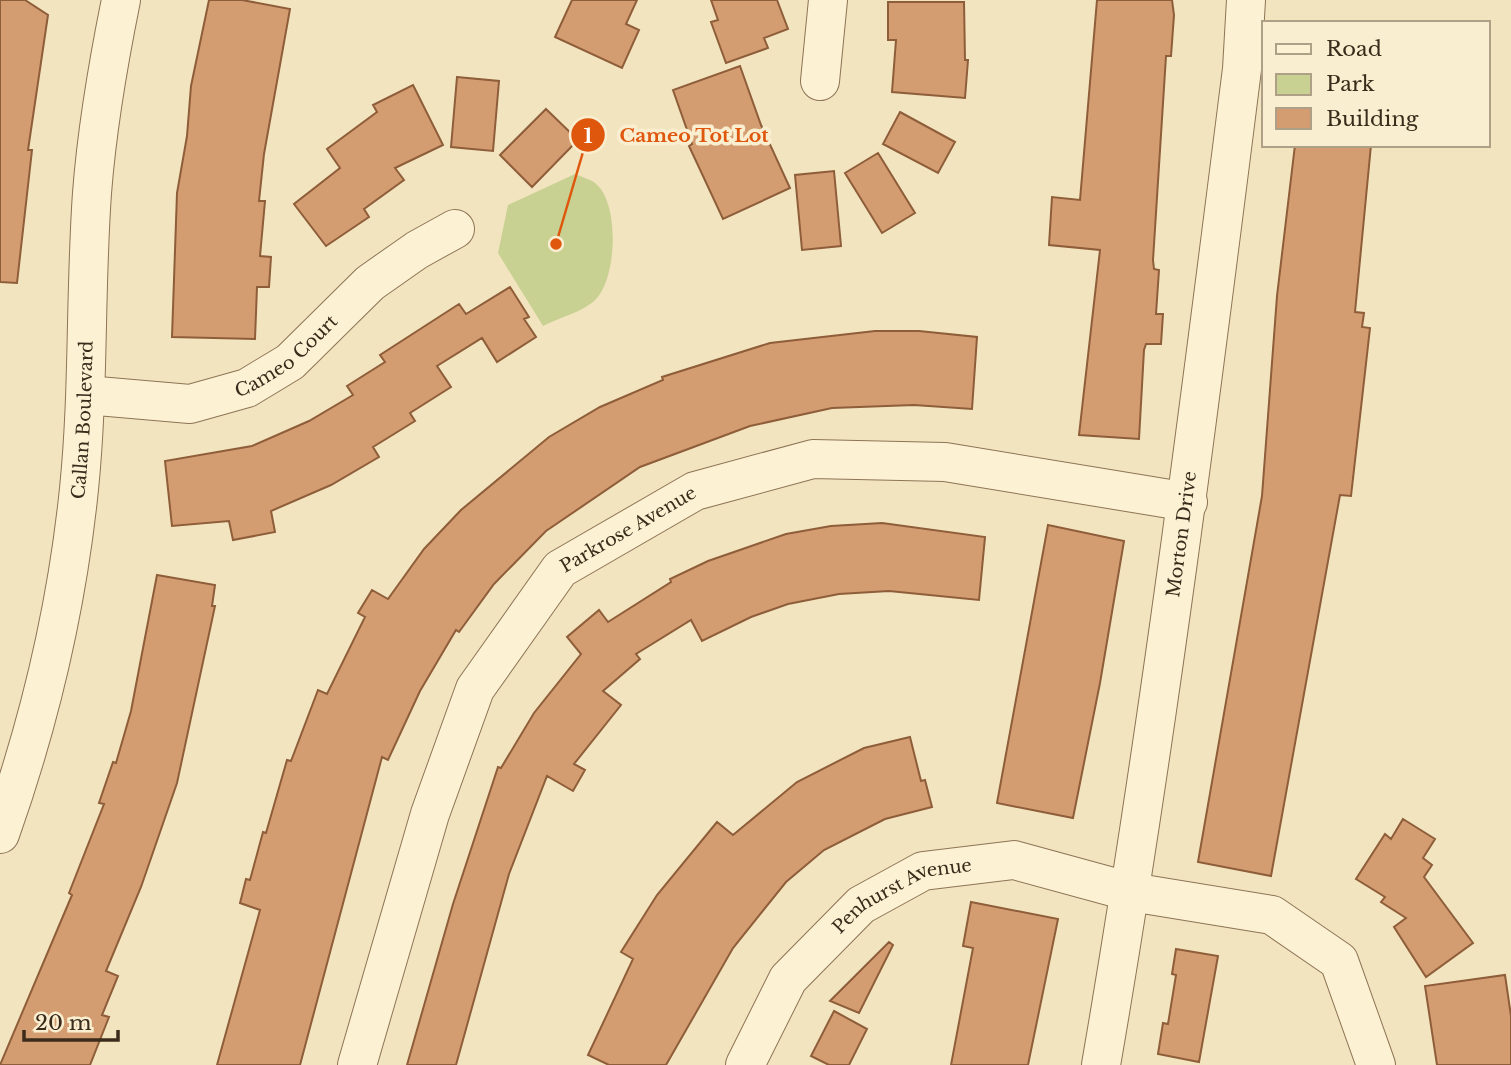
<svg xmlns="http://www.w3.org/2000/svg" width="1511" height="1065" font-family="'Libre Baskerville',serif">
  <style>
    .green { fill: #c8d192 }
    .building { fill: #d49d71; stroke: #8e5d39; stroke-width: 2 }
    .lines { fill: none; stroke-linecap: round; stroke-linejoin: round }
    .minor-casing { stroke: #8d7455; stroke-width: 40 }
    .minor { stroke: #fcf1d3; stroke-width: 38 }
    .labels { text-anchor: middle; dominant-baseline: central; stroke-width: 7; stroke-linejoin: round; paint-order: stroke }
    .street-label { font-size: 18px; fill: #3a2b1b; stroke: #f9eecf }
    .leader { fill: none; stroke: #df570d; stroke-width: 2.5 }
    .callout-dot { fill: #df570d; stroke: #f9eecf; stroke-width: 2.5 }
    .mark-label { font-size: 21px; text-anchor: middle; font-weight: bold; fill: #fff }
    .callout-label { font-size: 19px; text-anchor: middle; font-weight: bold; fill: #df570d; stroke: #f9eecf; stroke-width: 7; stroke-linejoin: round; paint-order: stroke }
  </style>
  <rect width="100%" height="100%" fill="#f2e4bf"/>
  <path class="green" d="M575,174C581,177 590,179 595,183C620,202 617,278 596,299C585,311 559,318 543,326L498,253L508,205Z"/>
  <path class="building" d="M0,0H25L48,15L28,150H32L17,283L0,282Z
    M209,0H242L290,9L264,154L259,201H265L260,256L271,257L269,287H257L255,339L172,337L177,193L187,136L191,86Z
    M572,0H637L626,24L639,30L622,68L555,37Z
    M711,0H777L788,29L764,38L768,48L726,63L711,22L718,20Z
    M1097,0H1172L1174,15L1171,56H1166L1153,260L1154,269L1159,270L1156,314H1163L1161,344H1146L1144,350L1139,439L1079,435L1100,250L1049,245L1052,197L1080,200Z
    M888,2H964L965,60H968L965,98L892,92L896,40H888Z
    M740,66L761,125L790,188L723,219L689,146L692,144L673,90Z
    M457,77L499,81L493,151L451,147Z
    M413,85L443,145L395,168L404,180L364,209L369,217L326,246L294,204L340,168L327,149L377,112L373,105Z
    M546,109L578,140L532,187L500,155Z
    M900,112L955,142L938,173L883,144Z
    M1295,145H1371L1355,312L1364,313L1362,327L1370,328L1351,496L1340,495L1271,876L1198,862L1262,496L1277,296Z
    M878,153L915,213L882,233L845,173Z
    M834,171L841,246L802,250L795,175Z
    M510,287L529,317L524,319L536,337L497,362L482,338L437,366L451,387L410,413L415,421L373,447L379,457L331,485L271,511L275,532L233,540L229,521L172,526L165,461L252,446L309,421L353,395L347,386L385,362L380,355L459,304L466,314Z
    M875,331H919L977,337L972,409L914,405L832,408L750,426L640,467L546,531L494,584L459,632L456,630L420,691L388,760L382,757L300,1065H217L260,910L240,903L246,879L250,880L263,832L266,833L287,760L291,761L318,690L327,694L365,617L358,613L372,590L388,599L424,549L461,510L549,437L600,407L663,380L662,377L770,343Z
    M882,523L985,537L979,600L889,591L839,594L788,604L751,617L702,641L691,620L636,654L640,659L603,691L621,705L574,764L585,770L573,791L547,776L509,874L456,1065H407L453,904L498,767L501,768L534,713L581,654L567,637L599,610L608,622L671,582L670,579L708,561L786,534L831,526Z
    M1048,525L1124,541L1100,683L1073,818L997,803Z
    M157,575L215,585L212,606H215L177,783L141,887L106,971L118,976L102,1015L109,1017L90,1065H0L72,895L69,893L104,804L99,803L113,762L116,763L131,711Z
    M910,737L921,781L925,780L932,807L885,819L824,850L786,882L733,948L666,1065H609L588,1055L633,959L621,952L657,895L717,822L733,835L797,782L864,748Z
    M1403,819L1435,839L1423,858L1432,865L1424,877L1473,943L1426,977L1394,927L1406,918L1381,902L1385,897L1356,879L1385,834L1391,839Z
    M971,902L1058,919L1028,1065H951L973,948L963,946Z
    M889,942L893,945L859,1013L830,1001Z
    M1176,949L1218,956L1199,1062L1158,1054L1163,1023L1168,1024L1176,975L1172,974Z
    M1505,975L1511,1016V1065H1437L1425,986Z
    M834,1011L867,1029L849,1065H829L811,1056Z"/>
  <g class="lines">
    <defs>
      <g id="minor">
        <path d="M820,81L828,0"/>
        <path id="s1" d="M86,395L190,404L247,388L290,362L370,283L417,250L455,229"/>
        <path id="s2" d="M0,834C39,724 67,606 79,489C89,391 85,292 92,193C97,128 108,64 121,0"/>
        <path id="s3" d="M357,1065L430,814L475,689L560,569L695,491L813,459L945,462L1188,502"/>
        <path id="s4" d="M745,1065L788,979L861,905L923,871L1014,860L1131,892L1272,915L1339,961L1376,1065"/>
        <path id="s5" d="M1101,1065C1158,734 1200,402 1242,69L1246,0"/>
      </g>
    </defs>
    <use href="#minor" class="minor-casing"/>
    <use href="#minor" class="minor"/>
  </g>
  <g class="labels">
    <g class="street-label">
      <text stroke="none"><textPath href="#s1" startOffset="214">Cameo Court</textPath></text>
      <text stroke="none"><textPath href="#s2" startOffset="424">Callan Boulevard</textPath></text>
      <text stroke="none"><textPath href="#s3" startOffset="620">Parkrose Avenue</textPath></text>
      <text stroke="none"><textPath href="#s5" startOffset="537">Morton Drive</textPath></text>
      <text stroke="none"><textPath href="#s4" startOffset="242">Penhurst Avenue</textPath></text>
    </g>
  </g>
  <path class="leader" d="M556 244L588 135"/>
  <g class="callout-dot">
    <circle cx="556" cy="244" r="7"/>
    <circle cx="588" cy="135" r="18"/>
  </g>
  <g class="mark-label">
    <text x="588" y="143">1</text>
  </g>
  <g class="callout-label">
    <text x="694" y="142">Cameo Tot Lot</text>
  </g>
  <rect x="1262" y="21" width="228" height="126" fill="#f9eecf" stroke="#ada087" stroke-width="2"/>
  <rect x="1276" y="44" width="35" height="10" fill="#fcf1d3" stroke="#ada087" stroke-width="2"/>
  <text x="1326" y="56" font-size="21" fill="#3a2b1b">Road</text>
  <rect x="1276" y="74" width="35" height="21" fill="#c8d192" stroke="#ada087" stroke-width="2"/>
  <text x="1326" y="91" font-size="21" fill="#3a2b1b">Park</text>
  <rect x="1276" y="108" width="35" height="21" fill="#d49d71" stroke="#ada087" stroke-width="2"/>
  <text x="1326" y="126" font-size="21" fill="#3a2b1b">Building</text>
  <path d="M24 1030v10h94v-10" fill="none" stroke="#3a2b1b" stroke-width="3.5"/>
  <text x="35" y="1030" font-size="21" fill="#3a2b1b" stroke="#f9eecf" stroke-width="5" paint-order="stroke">20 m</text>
</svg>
